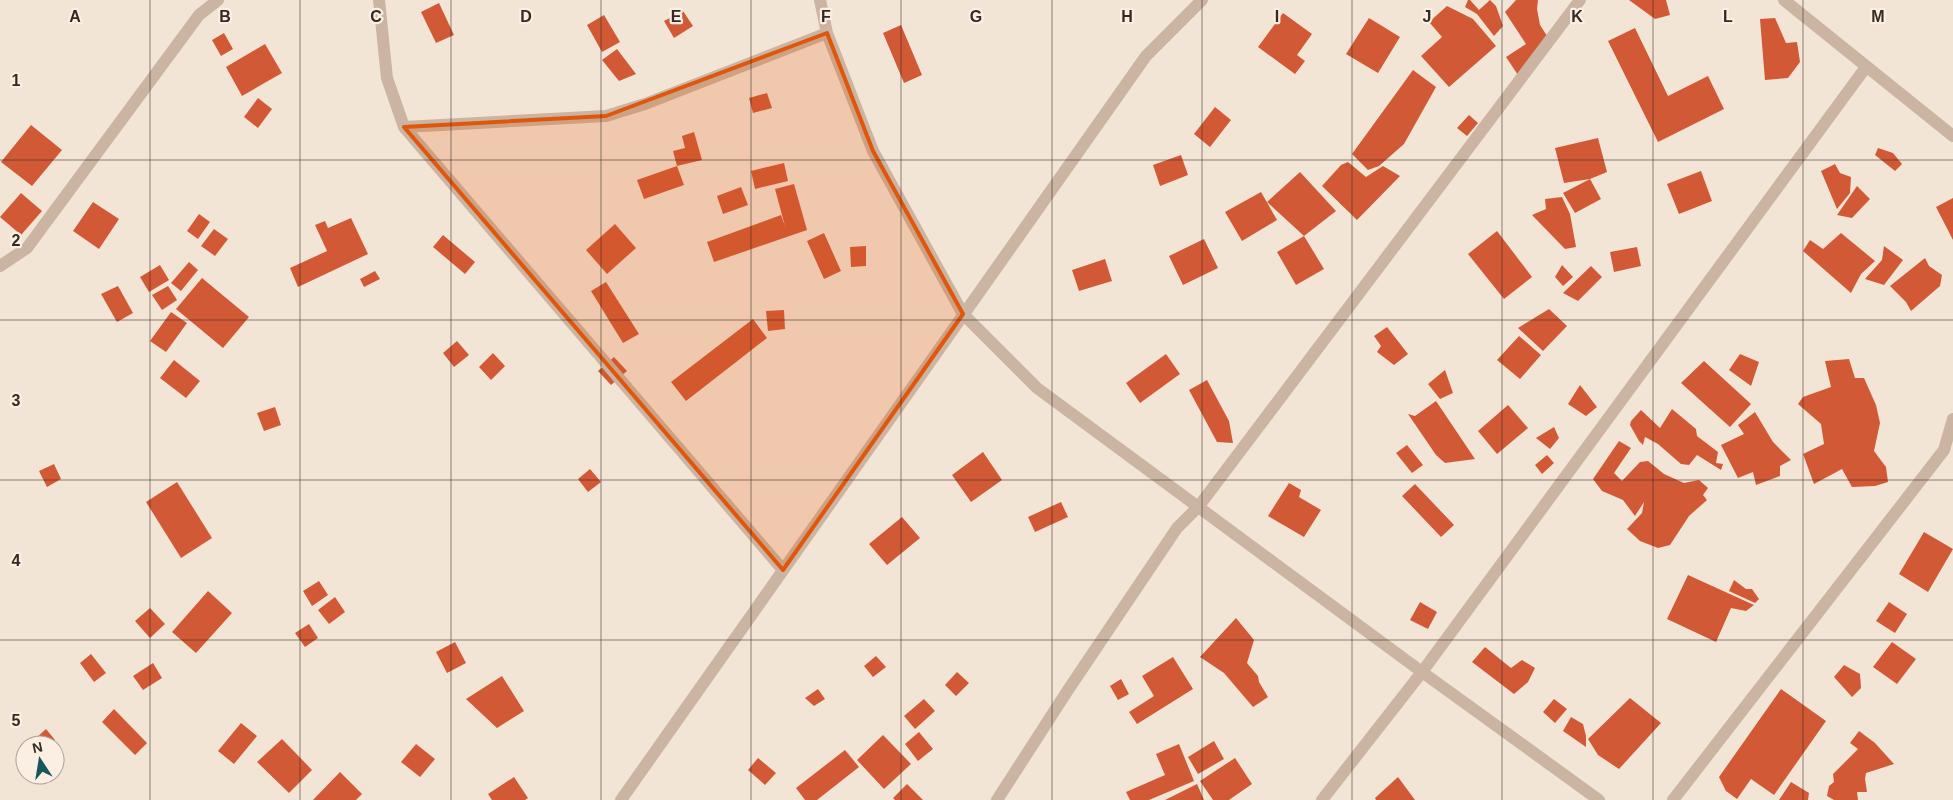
<svg xmlns="http://www.w3.org/2000/svg" width="1953" height="800" font-family="Arial,sans-serif">
  <style>
    .building { fill: #d15935 }
    .lines { fill: none; stroke-linecap: round; stroke-linejoin: round }
    .minor { stroke: #cbb4a1; stroke-width: 12 }
    .marked { fill: #df570d; fill-opacity: 0.2; stroke: #df570d; stroke-width: 4; stroke-linejoin: round }
    .grid { fill: none; stroke: #352924; stroke-width: 1; stroke-opacity: 0.55 }
    .grid-label { font-size: 16px; text-anchor: middle; font-weight: bold; fill: #352924; stroke: #faefe2; stroke-width: 4.5; stroke-linejoin: round; paint-order: stroke }
  </style>
  <rect width="100%" height="100%" fill="#f3e5d5"/>
  <path class="building" d="M1468,0H1470L1479,10L1490,0L1496,6L1503,26L1494,36L1477,14L1465,7Z
    M1516,0H1538L1537,9L1540,25L1549,39L1520,78L1506,57L1526,44L1505,12Z
    M1629,0H1666L1670,15L1655,19Z
    M439,3L454,35L436,43L421,12Z
    M1447,6L1473,19L1496,46L1449,87L1421,56L1442,37L1429,22Z
    M683,11L693,26L674,38L664,21Z
    M1283,13L1312,34L1297,55L1305,61L1295,74L1258,47Z
    M604,15L620,42L602,52L587,25Z
    M1369,18L1400,37L1378,73L1346,54Z
    M1775,18L1786,43L1797,42L1800,62L1788,78L1765,80L1760,19Z
    M901,25L922,75L904,83L883,33Z
    M1635,28L1668,96L1708,76L1724,109L1658,142L1608,41Z
    M224,33L233,49L221,56L212,40Z
    M265,44L282,73L242,96L226,67Z
    M617,49L636,74L619,81L602,60Z
    M1413,70L1436,87L1404,144L1379,166L1368,170L1352,154Z
    M767,93L772,108L753,113L749,98Z
    M258,98L272,109L258,128L244,117Z
    M1215,107L1231,120L1210,147L1194,134Z
    M1469,115L1478,123L1467,136L1457,128Z
    M31,125L62,150L32,186L1,162Z
    M694,132L702,160L677,166L673,151L685,148L682,136Z
    M1598,138L1607,172L1590,179L1601,199L1575,213L1563,193L1590,179L1564,183L1555,148Z
    M1878,148L1893,153L1902,164L1895,171L1875,155Z
    M1181,155L1188,175L1160,186L1153,165Z
    M1348,162L1366,177L1383,166L1400,176L1357,220L1322,186L1341,165Z
    M784,163L788,181L755,189L751,171Z
    M1835,164L1840,173L1851,177L1850,193L1837,209L1821,171Z
    M677,166L684,185L644,199L637,180Z
    M1701,171L1712,201L1679,214L1667,184Z
    M1300,172L1336,211L1304,236L1267,202Z
    M794,184L807,230L714,262L707,242L781,215L785,226L775,189Z
    M1857,186L1870,199L1852,218L1837,215Z
    M741,187L748,205L723,214L717,196Z
    M1261,192L1277,220L1242,241L1225,212Z
    M21,193L42,211L21,235L0,217Z
    M1562,197L1570,214L1576,247L1565,249L1532,215L1546,209L1545,199Z
    M1953,198V240L1936,207Z
    M93,202L119,219L99,249L73,231Z
    M199,214L210,222L198,239L187,231Z
    M351,218L368,254L298,287L290,268L327,251L315,225L325,221L328,228Z
    M615,224L636,248L607,274L586,250Z
    M214,229L228,239L215,256L201,246Z
    M1497,231L1532,277L1504,299L1468,254Z
    M824,233L841,271L824,279L807,241Z
    M1841,233L1875,261L1861,274L1851,293L1803,251L1810,240L1823,249Z
    M443,235L475,262L465,274L433,247Z
    M1304,236L1324,269L1296,285L1277,252Z
    M1204,239L1218,268L1183,285L1169,256Z
    M866,246V266L851,267L850,247Z
    M1884,246L1903,260L1884,285L1865,279L1882,260Z
    M1637,247L1641,266L1614,272L1610,252Z
    M1925,258L1929,266L1942,275L1940,286L1911,311L1906,302L1890,286Z
    M1105,259L1112,281L1079,291L1072,270Z
    M189,262L198,270L181,291L171,283Z
    M160,265L169,280L149,292L140,277Z
    M1562,265L1573,277L1563,286L1555,277Z
    M1591,266L1602,277L1578,301L1563,293Z
    M375,271L380,279L364,287L360,279Z
    M202,278L249,317L223,348L176,309Z
    M606,282L639,334L623,343L591,291Z
    M118,286L133,313L117,322L101,294Z
    M168,286L177,300L162,310L152,295Z
    M1549,309L1567,326L1543,351L1518,328Z
    M784,310L785,329L768,331L766,311Z
    M171,312L187,323L166,352L150,341Z
    M753,319L767,338L686,401L671,382Z
    M1387,327L1408,354L1394,365L1377,352L1381,346L1374,336Z
    M1519,336L1541,355L1520,379L1497,360Z
    M457,341L469,355L454,367L443,353Z
    M493,353L505,366L491,380L479,367Z
    M1166,354L1180,374L1140,403L1126,383Z
    M1740,354L1759,362L1751,386L1729,370Z
    M614,357L627,371L611,385L598,371Z
    M1849,359L1855,378H1864L1876,405L1880,423L1874,451L1886,467L1888,482L1875,486L1852,487L1842,469L1814,484L1803,454L1824,444L1821,424L1798,404L1803,397L1831,387L1825,361Z
    M174,360L200,381L186,398L160,378Z
    M1704,361L1751,404L1730,427L1681,383Z
    M1445,370L1453,393L1440,399L1428,384Z
    M1207,380L1229,421L1233,443L1217,442L1189,390Z
    M1580,385L1597,407L1586,416L1568,404Z
    M1436,401L1475,459L1445,463L1436,455L1408,414L1415,416Z
    M1508,405L1528,428L1497,454L1478,431Z
    M275,407L281,425L264,431L257,413Z
    M1672,409L1696,429L1697,436L1718,452L1716,463L1723,464L1721,470L1697,455L1689,465L1681,464L1658,444L1645,437L1643,445L1639,441L1630,425L1631,421L1641,410L1660,428Z
    M1755,412L1773,442L1791,460L1780,466V476L1756,485L1753,472L1738,478L1721,445L1744,434L1738,425Z
    M1554,427L1559,438L1550,449L1536,438Z
    M1619,441L1631,448L1614,473L1622,481L1640,462L1648,461L1664,474L1684,483L1699,480L1708,488L1703,495L1707,500L1689,516L1670,545L1658,548L1640,541L1627,529L1642,513L1644,502L1635,516L1623,500L1602,491L1593,479Z
    M1407,445L1423,465L1412,473L1396,453Z
    M983,452L1002,480L971,502L952,475Z
    M1547,455L1554,463L1542,474L1535,465Z
    M54,464L61,479L47,487L39,471Z
    M590,469L601,482L588,492L578,479Z
    M177,482L212,538L181,558L146,502Z
    M1289,483L1301,490L1299,497L1321,510L1304,537L1268,516Z
    M1415,484L1454,525L1441,537L1402,496Z
    M1061,502L1068,517L1035,532L1028,517Z
    M902,517L920,538L887,565L869,544Z
    M1924,532L1953,549L1928,592L1899,574Z
    M1688,575L1754,605L1746,611L1731,608L1716,642L1667,619Z
    M1734,580L1746,589H1752L1759,599L1755,603L1729,591Z
    M319,581L328,595L312,606L303,591Z
    M208,591L232,613L196,653L172,632Z
    M335,597L345,612L329,624L318,610Z
    M1420,602L1437,612L1428,629L1410,620Z
    M1889,602L1907,614L1895,633L1876,621Z
    M150,608L165,624L150,638L135,621Z
    M1236,618L1254,640L1247,663L1258,676L1259,682L1268,697L1253,707L1224,673L1200,657Z
    M309,624L318,638L305,647L295,633Z
    M455,642L466,663L447,673L436,652Z
    M1892,642L1916,659L1897,684L1873,667Z
    M1485,647L1511,668L1522,660L1535,668L1528,682L1514,694L1472,662Z
    M91,654L106,673L94,682L80,663Z
    M876,656L886,667L873,677L864,666Z
    M1173,657L1193,689L1137,724L1129,712L1154,696L1142,676Z
    M153,663L162,678L143,690L133,676Z
    M1844,665L1860,674L1861,688L1852,697L1834,677Z
    M957,672L969,683L956,696L945,685Z
    M502,676L524,711L497,728L466,699Z
    M1121,679L1129,694L1118,700L1110,686Z
    M818,689L825,699L814,706L805,698Z
    M1781,689L1826,721L1774,795L1751,779L1737,799L1726,791L1719,777Z
    M1630,698L1661,723L1619,769L1598,755L1588,739Z
    M924,699L935,711L915,729L904,716Z
    M1554,699L1567,709L1555,723L1543,712Z
    M114,709L147,743L135,755L102,722Z
    M1571,717L1583,724L1586,736V747L1563,731Z
    M241,723L257,736L234,764L218,751Z
    M46,729L55,740L49,745H38L34,740Z
    M1859,731L1875,743L1894,764L1866,773L1865,779L1867,792H1857L1858,800H1834L1827,796L1829,786L1834,782L1833,774L1858,749L1850,743Z
    M919,732L933,749L918,761L905,744Z
    M883,735L911,764L884,789L857,760Z
    M282,739L312,770L289,793L257,762Z
    M1214,741L1224,759L1198,774L1188,757Z
    M416,744L435,759L420,777L401,762Z
    M1179,744L1194,781L1149,800H1130L1126,792L1165,775L1156,754Z
    M845,750L859,767L817,800H805L796,788Z
    M758,758L776,773L765,785L748,770Z
    M1235,758L1252,784L1229,800H1213L1200,781Z
    M340,772L362,794L356,800H313Z
    M514,777L528,798L525,800H492L488,794Z
    M1398,777L1415,800H1376L1375,798Z
    M1791,782L1809,793L1808,800H1779Z
    M907,784L923,800H895L893,798Z
    M1197,784L1204,800H1165Z"/>
  <g class="lines">
    <path class="minor" d="M379,0L387,78L404,127L783,570
      M820,0L827,33L873,151L963,314L1037,388L1422,672L1599,800
      M1784,0L1953,136
      M404,127L606,116L645,104L827,33
      M0,266L27,248L199,15L218,0
      M621,800L1146,56L1202,0
      M997,800L1068,690L1177,528L1199,506L1580,0
      M1322,800L1422,672L1866,67
      M1673,800L1944,450L1953,419"/>
  </g>
  <path class="marked" d="M827,33L873,151L963,314L783,570L404,127L606,116Z"/>
  <path class="grid" d="M150,0V800M300,0V800M451,0V800M601,0V800M751,0V800M901,0V800M1052,0V800M1202,0V800M1352,0V800M1502,0V800M1653,0V800M1803,0V800M0,160H1953M0,320H1953M0,480H1953M0,640H1953"/>
  <g class="grid-label">
    <text x="75" y="22">A</text>
    <text x="225" y="22">B</text>
    <text x="376" y="22">C</text>
    <text x="526" y="22">D</text>
    <text x="676" y="22">E</text>
    <text x="826" y="22">F</text>
    <text x="976" y="22">G</text>
    <text x="1127" y="22">H</text>
    <text x="1277" y="22">I</text>
    <text x="1427" y="22">J</text>
    <text x="1577" y="22">K</text>
    <text x="1728" y="22">L</text>
    <text x="1878" y="22">M</text>
    <text x="16" y="86">1</text>
    <text x="16" y="246">2</text>
    <text x="16" y="406">3</text>
    <text x="16" y="566">4</text>
    <text x="16" y="726">5</text>
  </g>
  <g transform="translate(40 760) rotate(348)"><circle r="24" fill="#faefe2" stroke="#aba096"/>
  <path d="M0-4L9 19L0 12L-9 19Z" fill="#175659"/>
  <text y="-8" font-size="14" font-weight="bold" text-anchor="middle" fill="#352924">N</text>
  </g>
</svg>
